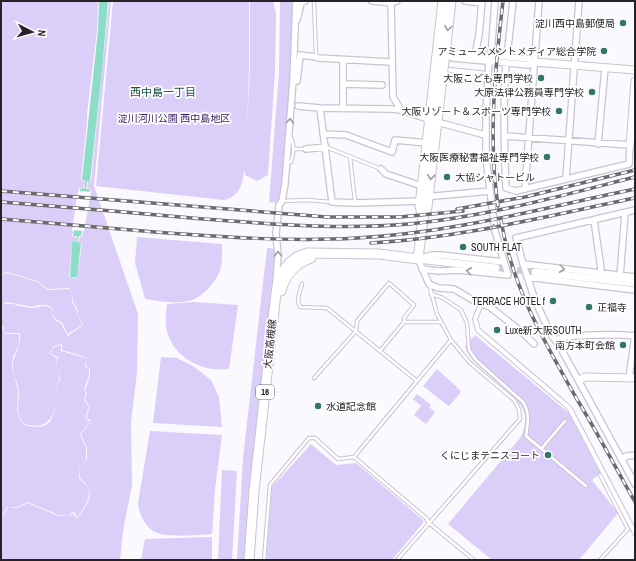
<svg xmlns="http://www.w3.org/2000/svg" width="636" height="561" font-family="'Archivo Narrow','Noto Sans JP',sans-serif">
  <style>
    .green { fill: #dbcef8 }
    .water { fill: #8cddc8 }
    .pier { fill: #faf9fd }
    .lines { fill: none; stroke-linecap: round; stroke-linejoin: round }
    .tertiary-tunnel { stroke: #cfced2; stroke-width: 7; stroke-dasharray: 7 3.5; stroke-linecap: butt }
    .service-casing { stroke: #c8c4d3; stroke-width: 4.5 }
    .pedestrian-casing { stroke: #c8c4d3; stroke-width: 6 }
    .minor-casing { stroke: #c8c4d3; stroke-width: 8 }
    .tertiary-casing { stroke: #c8c4d3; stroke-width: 9 }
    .primary-casing { stroke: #c8c4d3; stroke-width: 11 }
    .service { stroke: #fff; stroke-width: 2.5 }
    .pedestrian { stroke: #fff; stroke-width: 4 }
    .minor { stroke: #fff; stroke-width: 5.5 }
    .tertiary { stroke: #fff; stroke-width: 7 }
    .primary { stroke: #fff; stroke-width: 9 }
    .rail-casing { stroke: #6c6a6f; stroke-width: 3.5 }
    .rail { stroke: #fff; stroke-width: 2; stroke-dasharray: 6; stroke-linecap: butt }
    .oneway { stroke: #9d9c9e }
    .poi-dot { fill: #337566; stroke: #fff; stroke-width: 1.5 }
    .labels { text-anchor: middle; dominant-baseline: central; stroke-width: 3.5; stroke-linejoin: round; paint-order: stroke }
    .shield { fill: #fff; stroke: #666568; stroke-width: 1 }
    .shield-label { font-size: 9px; font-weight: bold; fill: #252328 }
    .poi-label { font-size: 10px; fill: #252328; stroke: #fff; text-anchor: end }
    .park-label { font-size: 10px; fill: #37195d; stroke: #fff }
    .street-label { font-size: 10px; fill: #252328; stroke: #fff }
    .neighbourhood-label { font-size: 11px; fill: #1d5247; stroke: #fff }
  </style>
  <rect width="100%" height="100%" fill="#faf9fd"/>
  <path class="green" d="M1,1H98L97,30L87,114V122L81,180L85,181L84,188H79L72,236L76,237V242H72L69,277L77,278L82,243L78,242L80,237H82L91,189L87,188L88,181H91L109,1H111L94,186L138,314L137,372L131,422L132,485L123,531L120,560H1V519L8,507L18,508L27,503L59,516H70L72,512L77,519C82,511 94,499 88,488C87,484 83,481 80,478V466L87,459V447L83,440L81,434L90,423V420L86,418L90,407L85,400L87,393L85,390L90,377V370L86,366L85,357L62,350V344L54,346L49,353L57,358L56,368L60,372L59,381L56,384C59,401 54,431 31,425C27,425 23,424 21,420C16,412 19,401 19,393C19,384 12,375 13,366C13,358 17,353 19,345C20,342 20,337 20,333H5L3,326L1,324V305C12,301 20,307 31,308C36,308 42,306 47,306L52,309V316L56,321L61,323L68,337C72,331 78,331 83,324L78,315L77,308L73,302V294L69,288L48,289L37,281L8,272L1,274Z
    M113,1H249V69L247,124L250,70V1H273L276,14L275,71L268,175L257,181L245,175L244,169C243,184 240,196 224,200L96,186Z
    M280,1H294L289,110L282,187L278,203L269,202L279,72Z
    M137,237L222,244C222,254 223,266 218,275C212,286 201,298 189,301C174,304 159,301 145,299L135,263Z
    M267,248L276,249L246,531L245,560H237L243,458Z
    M8,273L37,282L48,290L69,289L73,294L72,302C77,309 78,317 82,324C78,330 71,330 68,335L62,322L57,320L52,315L53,309L48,305H38L33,307L7,302L1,305V275Z
    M194,302L238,305L229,369C224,369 219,370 214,369C193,367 173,353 167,332C165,323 166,313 167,304Z
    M1,325L5,334H19V345L13,357L12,368L18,391L17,411L20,420L25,425L34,427L44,426L50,422L55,410L57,390L56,384L60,381V371L56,368L58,357L50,353L54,347L61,345V351L85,358V366L89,370V376L84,389L86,393L84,400L89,407L85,418L90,422L80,434L82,440L86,447V459L80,466L79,478C82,482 86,484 88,488C92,499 82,510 77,518L75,513L72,511L69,516L59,515L27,502L18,507H7L1,518Z
    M475,335L569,413L600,473L592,480L618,513L579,560H492L448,524L521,437C531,413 522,404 505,389C497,382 489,375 481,368C474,362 467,355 465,346Z
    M161,357L177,358L193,366L211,380L219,397L222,427L153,423Z
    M437,369L460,390L461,392L449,406L447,405L423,386Z
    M417,394L431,405L429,407L435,412L426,424L414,415L421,406L413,399Z
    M150,431L222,435L215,489L212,534C198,535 167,538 155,532C145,527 139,514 138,503Z
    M311,444L336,465L356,463L423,520V523L392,560H266L272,487Z
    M222,470L237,471L232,560H218Z
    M212,537V560H141L145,539Z"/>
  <path class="water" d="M99,1H108L102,71L90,181H87L86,189H90L81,236H79L77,242L81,243L77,277H70L72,242H76L77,236H73L80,189L85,188V180H82L98,30Z"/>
  <path class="pier" d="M78,191L91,192L84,231L72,230Z"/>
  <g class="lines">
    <path class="tertiary-tunnel" d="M496,268L535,272"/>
    <defs>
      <path id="service" d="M314,1L316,56
        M326,147L381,169
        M293,149H306
        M350,157L355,202
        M287,164L291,162C294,153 295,144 290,136
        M282,201L307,200L331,202
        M302,284C300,292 296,300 300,307L327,308L417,381
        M431,294L443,298L461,310L467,323L469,350L476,360L523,402C530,413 528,423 526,436L586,486
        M404,322H441
        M314,378L356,331L357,321L389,283L414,305L404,318V322L380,351
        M541,449L565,421
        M354,457L451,340
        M600,475L628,529L600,560
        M264,560L270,485L309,438H315L338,459L354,457L426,518L429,523L474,560
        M397,560L520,419L519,409L514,400L470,363L451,340L437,314L429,284"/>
      <path id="pedestrian" d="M450,70L488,74
        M481,304L475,319L478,330L565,404L570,409L635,533"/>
      <path id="minor" d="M372,1L392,3L397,1
        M465,1L482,3
        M391,3L393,97L401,110
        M297,20L301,3L305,1
        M444,55L453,53L507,57L529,59L534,62
        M445,55L453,58L529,65L534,62
        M475,55L479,35L482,1
        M491,56L495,1
        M507,57L513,1
        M343,60V109
        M293,81H297L300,55L316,57L318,58L391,62
        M344,84L382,85
        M298,106L320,108L391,109L401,110L430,120
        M320,108L332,202L355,203L421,201
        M437,122L485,135
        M323,134L346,135L392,152L395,140L427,143
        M504,136L630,145L629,164L516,191L506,188C504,146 503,105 506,63
        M598,144L605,68
        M306,149L326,147
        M381,169L386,174L422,186
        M566,179L579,1
        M525,188L539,1
        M429,196H435L490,191
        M635,210L516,238L523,264L535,300L550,333L559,345L635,484
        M594,220L601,269L600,273
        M503,262L441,255H432L418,259L429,284L438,288L454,289L476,302L490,307L523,333L534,344
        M523,264L635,277
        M422,269L439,271L458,270L508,275L495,231L486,158V112L489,61
        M620,276L625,213
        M527,277L635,290
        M276,281L278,256L276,233L279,205L282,201L285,184L293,81L296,1
        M556,340C568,334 620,334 635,336
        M629,378L635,335
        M621,459L627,456L635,455"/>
      <path id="tertiary" d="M534,62L635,70
        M630,145L635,81
        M418,259L496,268
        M535,272L635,283
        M579,380L585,377L635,378"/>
      <path id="primary" d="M423,218L420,206L443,1
        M281,291C285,275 296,263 311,258
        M249,560L254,491L276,293C278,274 288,258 307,253L379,254L418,259L423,218L427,207L451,1"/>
    </defs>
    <use href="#service" class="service-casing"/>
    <use href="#pedestrian" class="pedestrian-casing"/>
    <use href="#minor" class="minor-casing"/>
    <use href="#tertiary" class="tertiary-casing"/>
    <use href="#primary" class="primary-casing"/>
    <use href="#service" class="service"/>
    <use href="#pedestrian" class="pedestrian"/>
    <use href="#minor" class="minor"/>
    <use href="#tertiary" class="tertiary"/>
    <use href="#primary" class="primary"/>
    <defs>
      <path id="rail" d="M1,191L327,217H400L463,211
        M1,202C68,207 136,213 203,219C272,224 340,230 409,224C485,217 560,196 635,177
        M498,206C488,138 495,70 503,1
        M457,209L525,197L635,170
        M1,219C52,223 104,228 155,232C222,237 289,242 357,238C452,233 543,208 635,189
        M501,220C512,287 545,343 578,401C598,434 616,468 635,502
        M371,243C460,238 548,216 635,198"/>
    </defs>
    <use href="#rail" class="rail-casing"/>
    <use href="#rail" class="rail"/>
  </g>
  <defs><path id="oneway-chevron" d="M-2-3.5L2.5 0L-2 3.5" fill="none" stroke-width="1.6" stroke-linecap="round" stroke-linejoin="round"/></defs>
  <g class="oneway">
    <use href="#oneway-chevron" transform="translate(448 28) rotate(97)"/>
    <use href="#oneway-chevron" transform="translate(290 121) rotate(-85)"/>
    <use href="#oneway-chevron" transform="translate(431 177) rotate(96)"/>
    <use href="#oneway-chevron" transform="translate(494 227) rotate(-100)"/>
    <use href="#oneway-chevron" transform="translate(278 254) rotate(-91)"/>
    <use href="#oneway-chevron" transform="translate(562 269) rotate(7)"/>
    <use href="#oneway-chevron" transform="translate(469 271) rotate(-174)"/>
  </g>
  <g class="poi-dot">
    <circle cx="623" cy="23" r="4"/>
    <circle cx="604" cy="51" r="4"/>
    <circle cx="541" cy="78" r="4"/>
    <circle cx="592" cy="92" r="4"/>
    <circle cx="559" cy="111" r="4"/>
    <circle cx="547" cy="157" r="4"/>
    <circle cx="447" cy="177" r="4"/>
    <circle cx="463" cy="247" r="4"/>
    <circle cx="553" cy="301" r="4"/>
    <circle cx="589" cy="307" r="4"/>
    <circle cx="497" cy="330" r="4"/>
    <circle cx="623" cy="345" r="4"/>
    <circle cx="318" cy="406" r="4"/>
    <circle cx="548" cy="455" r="4"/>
  </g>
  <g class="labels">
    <rect class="shield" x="256" y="385" width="18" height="14" rx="3"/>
    <g class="shield-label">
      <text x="265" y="392">16</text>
    </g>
    <g class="poi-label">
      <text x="615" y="23">淀川西中島郵便局</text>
      <text x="596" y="51">アミューズメントメディア総合学院</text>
      <text x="533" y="78">大阪こども専門学校</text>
      <text x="584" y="92">大原法律公務員専門学校</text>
      <text x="551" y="111">大阪リゾート＆スポーツ専門学校</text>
      <text x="539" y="157">大阪医療秘書福祉専門学校</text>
      <text x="455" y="177" text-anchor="start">大協シャトービル</text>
      <text x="471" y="247" text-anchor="start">SOUTH FLAT</text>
      <text x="545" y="301">TERRACE HOTEL f</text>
      <text x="597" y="307" text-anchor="start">正福寺</text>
      <text x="505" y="330" text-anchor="start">Luxe新大阪SOUTH</text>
      <text x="615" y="345">南方本町会館</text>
      <text x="326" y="406" text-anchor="start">水道記念館</text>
      <text x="540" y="455">くにじまテニスコート</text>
    </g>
    <g class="park-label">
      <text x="174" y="118">淀川河川公園 西中島地区</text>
    </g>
    <g class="street-label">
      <text transform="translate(270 344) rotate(-84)">大阪高槻線</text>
    </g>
    <g class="neighbourhood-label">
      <text x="163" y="92">西中島一丁目</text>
    </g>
  </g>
  <rect width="636" height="561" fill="none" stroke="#252328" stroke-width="4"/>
  <g transform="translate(32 32) rotate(96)" stroke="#ffffff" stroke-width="3" paint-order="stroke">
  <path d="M0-3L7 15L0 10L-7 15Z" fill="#252328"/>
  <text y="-6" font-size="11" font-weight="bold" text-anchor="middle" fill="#252328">N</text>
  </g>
</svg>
